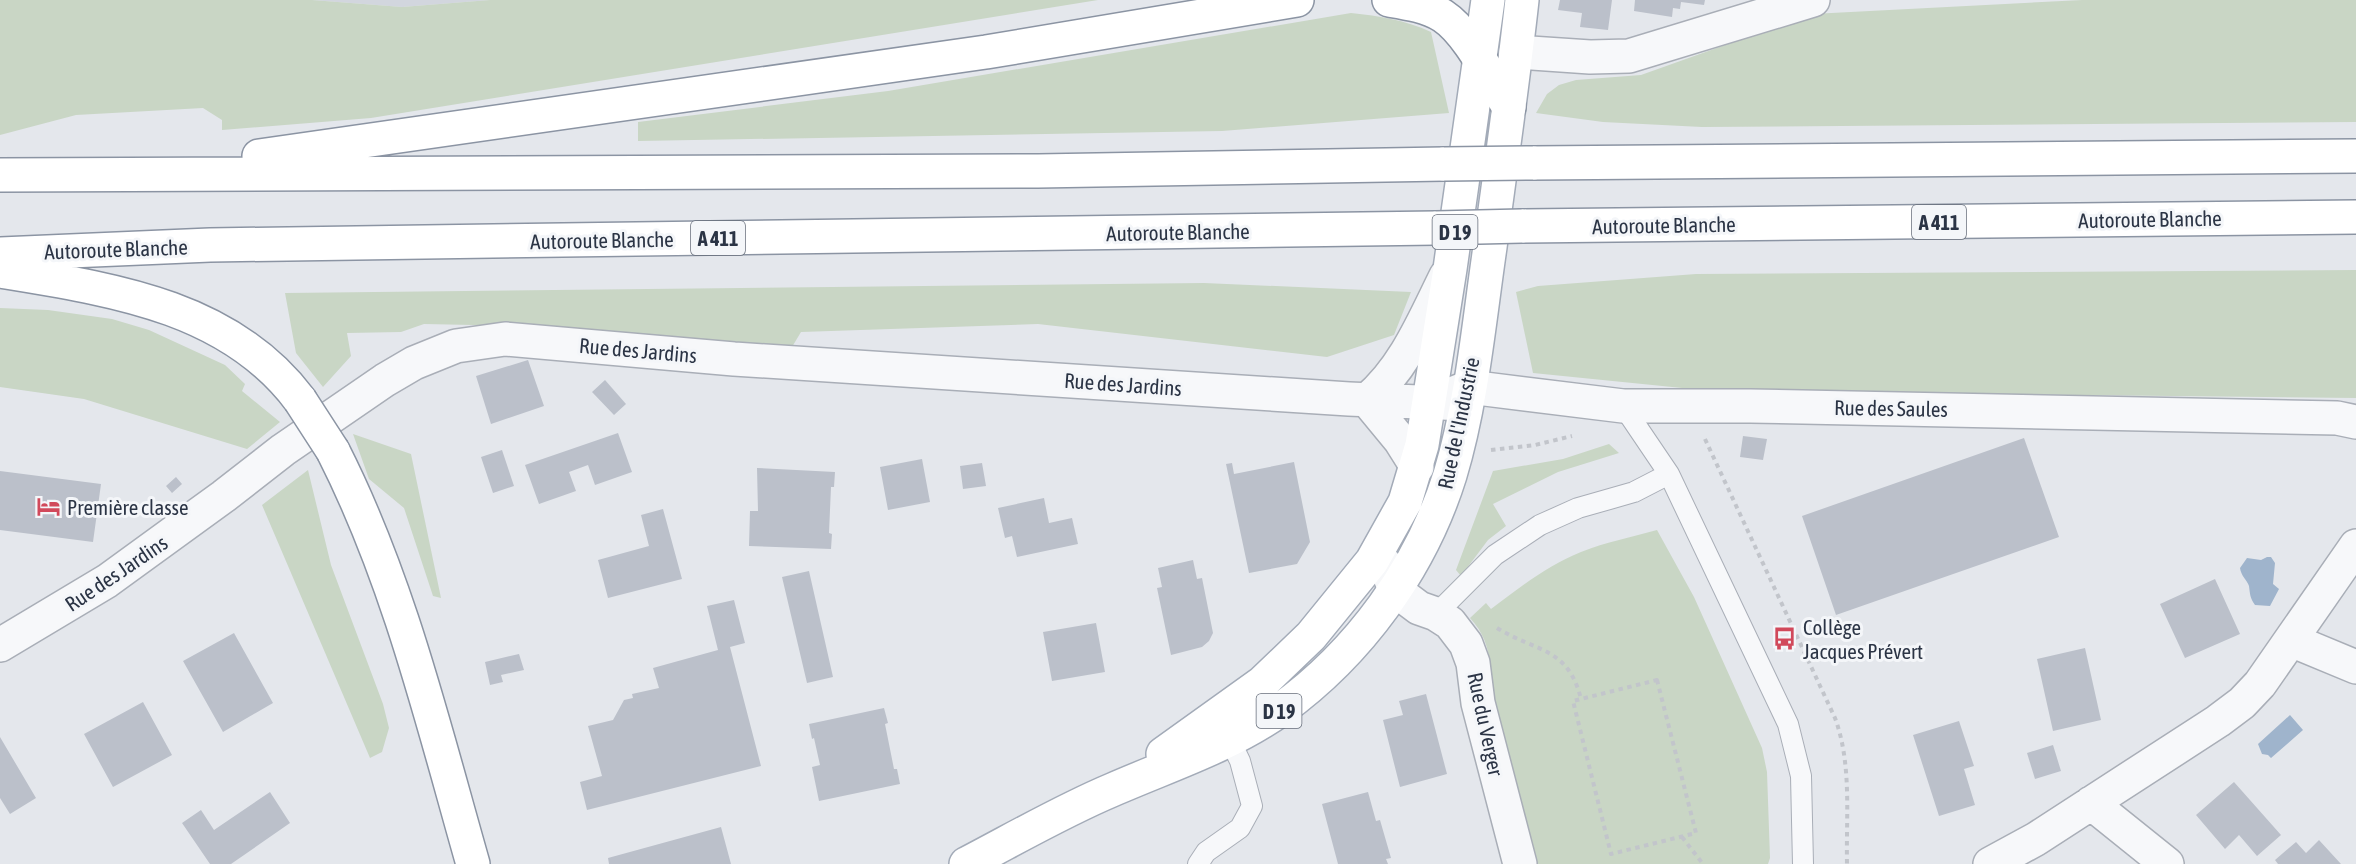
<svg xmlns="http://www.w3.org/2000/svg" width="2356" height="864" font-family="'Asap Condensed',sans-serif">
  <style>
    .built { fill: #d2d6de }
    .green { fill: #c9d6c5 }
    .water { fill: #9fb4cc }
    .building { fill: #bbc0ca }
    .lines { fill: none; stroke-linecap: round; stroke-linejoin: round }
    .lane-casing { stroke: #a9aeb7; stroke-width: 22 }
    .street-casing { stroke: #a9aeb7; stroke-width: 36 }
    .primary-casing { stroke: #a3abb8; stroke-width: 36 }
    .highway-casing { stroke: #8b94a3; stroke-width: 36 }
    .path { stroke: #c2c5cb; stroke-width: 4; stroke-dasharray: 4.5 4.5; stroke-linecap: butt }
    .lane { stroke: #f7f8fa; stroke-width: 20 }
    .street { stroke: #f7f8fa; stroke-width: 33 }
    .primary { stroke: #fff; stroke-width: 33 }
    .highway { stroke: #fff; stroke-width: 33 }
    .highway-bridge-casing { stroke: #8b94a3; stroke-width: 36; stroke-linecap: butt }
    .highway-bridge { stroke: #fff; stroke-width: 33 }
    .labels { text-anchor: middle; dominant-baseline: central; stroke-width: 6; stroke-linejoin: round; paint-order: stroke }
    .shield { fill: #f4f6f9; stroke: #676e7b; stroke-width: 1.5 }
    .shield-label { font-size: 20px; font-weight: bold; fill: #2b3445 }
    .street-label { font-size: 21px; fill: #2b3445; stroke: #f4f6f9 }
    .poi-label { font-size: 21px; fill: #2b3445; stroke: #f4f6f9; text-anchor: start }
  </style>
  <rect width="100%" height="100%" fill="#e4e7ec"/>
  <path class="built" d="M312,0H490L402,7Z"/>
  <path class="green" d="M0,0H312L402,7L490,0H1098L371,118L222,130V120L203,108L76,115L0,135Z
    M2082,0H2356V122L1702,127L1603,122L1536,113L1547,94L1559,85L1576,80L1641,75L1812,14Z
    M1351,13C1380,16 1405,20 1431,32L1449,113L1222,131L638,141V122L888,91Z
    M2356,270V398L1712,391L1533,373L1516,292L1538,286L1696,274Z
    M1204,283L1411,292L1394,335L1327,357L1038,324L801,332L792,347L565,327L424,324L401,332L347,333L351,356L323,387L296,353L285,293Z
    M0,308L48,310L112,319L149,330L225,365L245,384L242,391L280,422L247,449L84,399L0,387Z
    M353,434L411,454L441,598L433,596L404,508L369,479Z
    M1609,444L1619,453L1558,472L1493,504L1506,526L1488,540L1461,576L1456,570L1493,471L1563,459Z
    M308,470L331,565L383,704L389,728L382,752L370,758L262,505Z
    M1657,530L1694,597L1762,748L1767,772L1770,858L1768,864H1534C1521,812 1506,761 1495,708C1487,674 1497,647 1470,618L1486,603L1491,609C1519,588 1548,565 1581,552C1606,542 1632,537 1657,530Z"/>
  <path class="water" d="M2267,557H2271L2275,563L2273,584L2279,589L2270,606L2255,605C2250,598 2250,594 2249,586C2247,580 2241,576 2240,568L2247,558L2261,560Z
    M2290,715L2303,730L2271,758L2268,755L2262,754L2258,744Z"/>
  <path class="building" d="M1560,0H1612L1608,30L1580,27L1582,13L1558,10Z
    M1635,0H1705L1704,5L1681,2L1680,9L1673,8L1672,17L1634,11Z
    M528,360L544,406L491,424L476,376Z
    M605,380L626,404L614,415L592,392Z
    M618,433L632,472L595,485L588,465L569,472L576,491L539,504L525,465Z
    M1743,436L1767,439L1763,460L1740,457Z
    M2024,438L2059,537L1836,615L1802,516Z
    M502,450L514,486L493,493L481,457Z
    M922,459L930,502L888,510L880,467Z
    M1294,462L1310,542L1297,564L1249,573L1226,464L1232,463L1234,474Z
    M982,463L986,486L963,489L960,466Z
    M757,468L835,472L834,487H831L829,533L832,534L831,549L749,546L750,511H758Z
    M0,471L101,484L93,542L0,530Z
    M176,477L182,484L172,493L166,486Z
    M1044,498L1049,523L1072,518L1078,544L1017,557L1012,536L1005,538L998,508Z
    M663,509L682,579L608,598L598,560L649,546L641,515Z
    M1193,560L1197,579L1202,578L1213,633L1209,641L1202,647L1171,655L1157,588L1162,587L1158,568Z
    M809,571L833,677L807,683L782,577Z
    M2215,579L2240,634L2185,658L2160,604Z
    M734,600L745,643L730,647L761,766L587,810L580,782L602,776L588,726L613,720L624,700L633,698L632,694L659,688L653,668L718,650L707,606Z
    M1096,623L1105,672L1052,681L1043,632Z
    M234,633L273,703L223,732L183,661Z
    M2085,648L2101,720L2053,731L2037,659Z
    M519,654L524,670L501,675L503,682L490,685L485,662Z
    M1426,694L1447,774L1400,787L1383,720L1403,715L1399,701Z
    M143,702L172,755L113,787L84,734Z
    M884,708L888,723L885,724L894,769H897L900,784L819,801L812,767L820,765L814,738L812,739L809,724Z
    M1959,721L1974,766L1964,769L1975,805L1939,816L1913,735Z
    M0,737L36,798L10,814L0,798Z
    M2053,745L2061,771L2035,779L2027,753Z
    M2234,782L2281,835L2257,856L2239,835L2225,849L2196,815Z
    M270,792L290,823L231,864H210L182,823L201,810L214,830Z
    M1368,792L1376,821L1380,820L1391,858L1386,859L1388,864H1338L1322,804Z
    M721,827L731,864H609L608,858Z
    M2319,840L2341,864H2278L2275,860L2296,842L2306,853Z"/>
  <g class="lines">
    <defs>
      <path id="lane" d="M1623,406L1669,474L1788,724L1801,776L1803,864
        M1436,614L1495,555L1540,525L1578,508L1634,492L1669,474
        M1198,864L1206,852L1240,828L1252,806L1240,761L1226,732"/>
      <path id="street" d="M1516,52L1590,57L1629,56L1813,0
        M1444,397L1469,387L1623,406H1750L2337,418L2356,422
        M1417,467L1400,440L1367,400C1405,368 1424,320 1446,276
        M1385,564L1395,590L1419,608L1436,614L1450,623L1466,644L1473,663L1478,703L1520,864
        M2291,640L2356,667
        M0,645L107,581L224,496L283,450L385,380L414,363L456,346L505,339L734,359L1349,399L1465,404
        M2091,803L2167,864
        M1990,864L2036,839L2218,721L2242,703L2260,684L2356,546"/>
      <path id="primary" d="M1163,754L1262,683L1311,636L1372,561L1405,502L1422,445L1450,269L1488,0
        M966,864C1014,839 1062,811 1112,790C1169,765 1229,746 1280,710C1359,653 1421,568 1450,475C1472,402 1479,322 1490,247C1501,165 1513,82 1522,0"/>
      <path id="highway" d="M1389,0C1407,3 1427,6 1443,16C1469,33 1491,80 1509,107
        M259,156L986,52L1297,0
        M1533,163L2356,156
        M0,175L1038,171L1444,164
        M1522,226L2356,217
        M0,254L210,245L1436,228
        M0,271C109,289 229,305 300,400
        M333,451C399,581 433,724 473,864"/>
    </defs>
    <use href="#lane" class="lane-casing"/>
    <use href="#street" class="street-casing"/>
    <use href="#primary" class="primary-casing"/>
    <use href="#highway" class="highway-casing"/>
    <path class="path" d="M1705,439L1835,718C1852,764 1846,816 1847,864
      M1491,450L1535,445L1572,436
      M1497,628C1536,652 1568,647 1581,699
      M1657,680L1696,833L1611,854L1573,701Z
      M1682,837L1703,864"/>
    <use href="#lane" class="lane"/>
    <use href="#street" class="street"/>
    <use href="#primary" class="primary"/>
    <use href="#highway" class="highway"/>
    <defs>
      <path id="highway-bridge" d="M1444,164L1533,163
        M1436,228L1522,226
        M300,400L333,451"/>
    </defs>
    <use href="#highway-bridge" class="highway-bridge-casing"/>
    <use href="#highway-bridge" class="highway-bridge"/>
  </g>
  <defs>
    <symbol id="hotel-bare" viewBox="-9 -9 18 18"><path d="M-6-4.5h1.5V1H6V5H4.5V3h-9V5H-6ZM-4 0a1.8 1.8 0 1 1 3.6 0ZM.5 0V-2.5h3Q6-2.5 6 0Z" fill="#d1495b" stroke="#f4f6f9" stroke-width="2.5" paint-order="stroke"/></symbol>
    <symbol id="bus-bare" viewBox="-9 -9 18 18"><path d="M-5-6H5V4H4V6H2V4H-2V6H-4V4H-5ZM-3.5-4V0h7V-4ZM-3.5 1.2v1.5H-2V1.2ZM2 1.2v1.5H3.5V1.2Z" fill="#d1495b" stroke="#f4f6f9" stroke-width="2.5" paint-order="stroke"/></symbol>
  </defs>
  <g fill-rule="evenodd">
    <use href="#hotel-bare" x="32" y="490" width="33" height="33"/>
    <use href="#bus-bare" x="1768" y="622" width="33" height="33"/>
  </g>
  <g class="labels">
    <g class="shield">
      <rect x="1912" y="205" width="54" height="34" rx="4.5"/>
      <rect x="1432.5" y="215" width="45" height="34" rx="4.5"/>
      <rect x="691" y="221" width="54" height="34" rx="4.5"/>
      <rect x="1256.5" y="694" width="45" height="34" rx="4.5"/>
    </g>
    <g class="shield-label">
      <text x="1939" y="222">A 411</text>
      <text x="1455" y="232">D 19</text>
      <text x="718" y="238">A 411</text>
      <text x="1279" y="711">D 19</text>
    </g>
    <g class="street-label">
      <text transform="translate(2150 219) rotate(-1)">Autoroute Blanche</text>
      <text transform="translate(1664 225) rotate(-1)">Autoroute Blanche</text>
      <text transform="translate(1178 232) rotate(-1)">Autoroute Blanche</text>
      <text transform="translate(602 240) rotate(-1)">Autoroute Blanche</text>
      <text transform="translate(116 249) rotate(-2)">Autoroute Blanche</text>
      <text transform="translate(638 350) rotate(5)">Rue des Jardins</text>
      <text transform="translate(1123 384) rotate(4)">Rue des Jardins</text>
      <text transform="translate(1891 408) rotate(1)">Rue des Saules</text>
      <text transform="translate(1458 423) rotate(-78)">Rue de l'Industrie</text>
      <text transform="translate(116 573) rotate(-34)">Rue des Jardins</text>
      <text transform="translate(1486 724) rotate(78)">Rue du Verger</text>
    </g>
    <g class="poi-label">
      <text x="67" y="507">Première classe</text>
      <text x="1803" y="627">Collège<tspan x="1803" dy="24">Jacques Prévert</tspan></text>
    </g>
  </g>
</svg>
